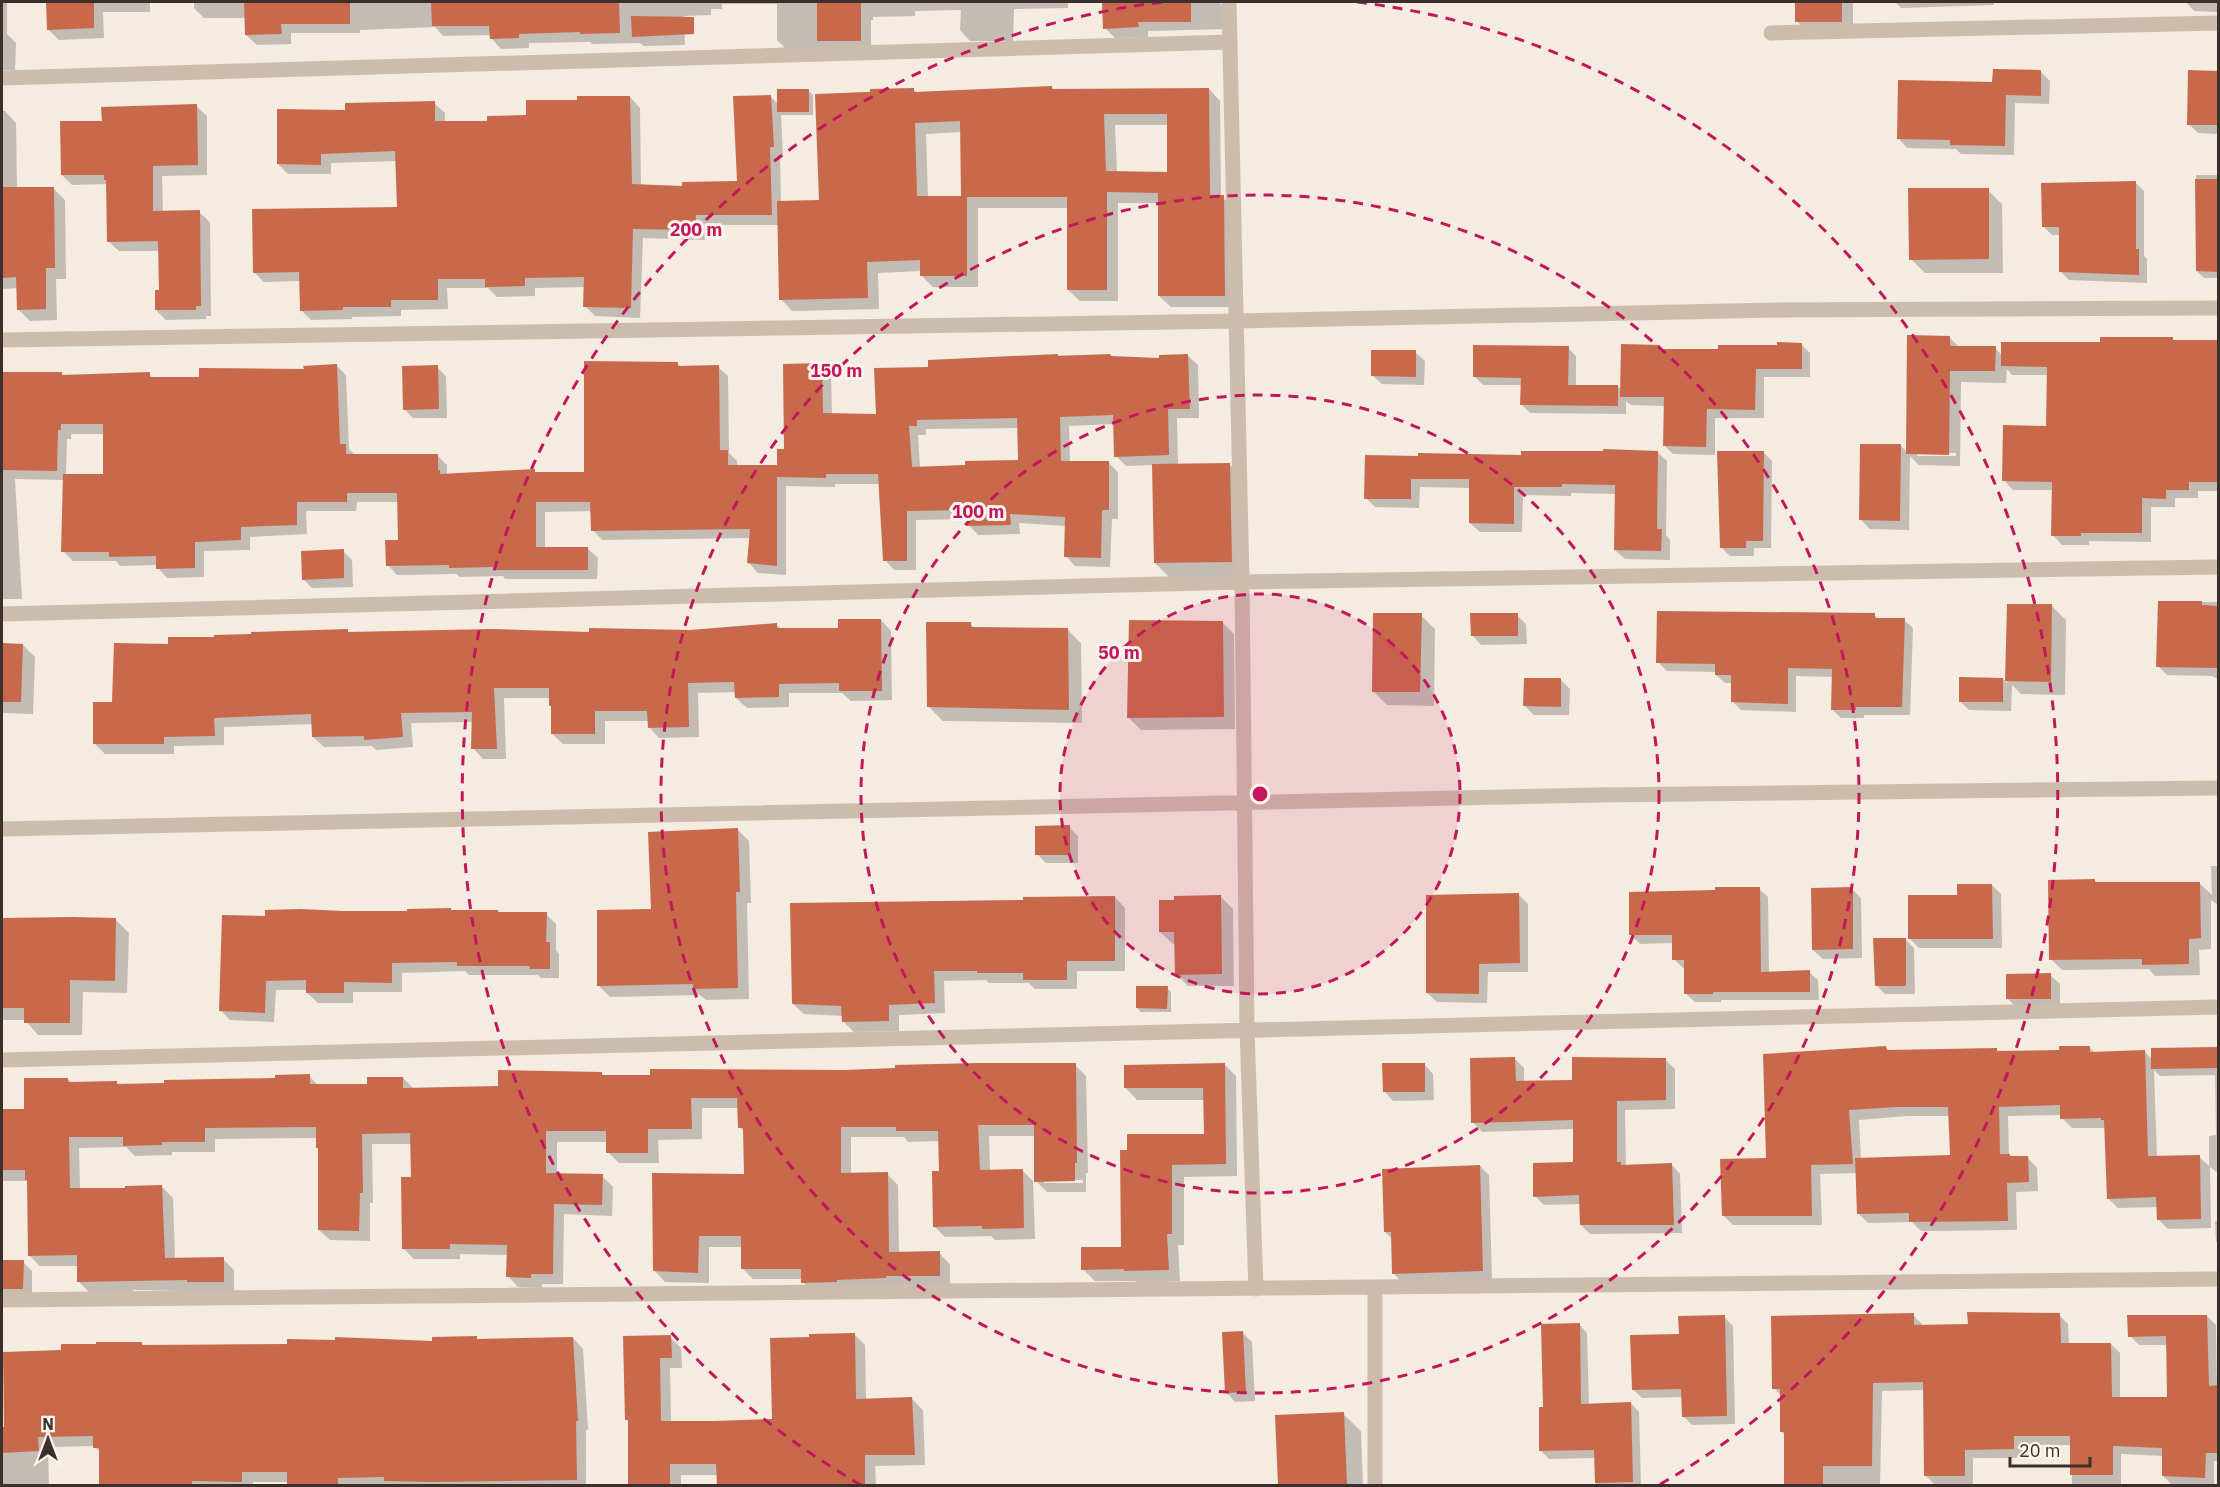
<svg xmlns="http://www.w3.org/2000/svg" width="2220" height="1487" font-family="'IBM Plex Sans',sans-serif">
  <style>
    .shadow { fill: #0003; fill-rule: evenodd }
    .building { fill: #c8694b; fill-rule: evenodd }
    .lines { fill: none; stroke-linecap: round; stroke-linejoin: round }
    .street { stroke: #cdbbac; stroke-width: 15 }
    .ring { fill: none; stroke: #c2185b; stroke-width: 3; stroke-dasharray: 10 8 }
    .centre { fill: #c2185b; stroke: #fbf5ee; stroke-width: 3 }
    .ring-label { font-size: 18px; text-anchor: middle; font-weight: bold; fill: #c2185b; stroke: #fbf5ee; stroke-width: 6; stroke-linejoin: round; paint-order: stroke }
  </style>
  <rect width="100%" height="100%" fill="#f4ebe1"/>
  <path class="shadow" d="M2,2H7V34L16,43L15,70H2Z
    M47,2H150V12H103L104,38L59,40L48,29Z
    M194,2H1068V8L1014,9L1013,41H970L960,30L961,10L915,11V16L873,17V20H871V51H788L777,40V4H722V9H711V15L684,16L685,45L644,46L640,43L592,44L590,42L529,43V48L501,49L491,38V35L443,36L435,27L360,30V33H291V44L257,45L246,35V18H204L194,8Z
    M1104,2H1219L1229,12V29L1148,31V37L1115,38L1105,28Z
    M1797,2H1853V32L1808,33L1797,21Z
    M1895,2H1994V5L1901,8Z
    M2186,2H2218V12L2194,11Z
    M2040,71L2050,81L2049,104L2015,103L2014,155L1961,154L1956,149L1907,148L1898,138L1994,84Z
    M2190,72H2218V134L2198,133L2189,124Z
    M1052,87L1054,90L1209,89L1220,101L1221,196L1234,208L1236,307H1171L1159,296V203H1118V301H1080L1068,290V208H978V287H933L921,275V271L878,273L879,309L792,311L781,299L779,225H705V240L643,238L640,318L595,316L585,306V287L535,288V296L497,297L488,288H447L448,309L401,310V316L352,317V319L311,320L301,310V281L264,282L254,272L399,209L397,161L331,163V174H288L278,164L347,111L434,103L445,113V122H488L527,116L579,101L630,97L640,108L641,186L684,187L738,182L771,97L778,104L809,91L813,95V115H781L783,157H780L781,203L820,201L817,95L913,89L917,93ZM1115,125H1169V173L1117,172ZM961,132L963,198H928L926,134Z
    M196,106L207,116V175L162,176L163,212H199L210,222L211,316H206V319L166,320L156,310L160,291V251H119L108,241V184L72,185L62,175L103,123Z
    M2,111H5L16,123L17,188H53L65,200L66,279H56L57,320L30,321L18,309V288L2,289Z
    M2196,175H2218V278H2204L2197,271Z
    M2135,182L2144,191V256L2147,259V283L2069,280L2060,271V235H2052L2043,226Z
    M1988,190L2002,204L2003,273H1925L1911,259Z
    M1949,337L1959,347L1995,348L2003,356L2101,344V338L2218,342V491H2198V498H2175V507H2151V542L2089,541V545H2062L2053,535V490H2013L2004,480L2048,427V375H2012L2007,369L2006,383L1961,382L1960,466L1919,465L1910,456L1909,530L1870,529L1861,520L1901,446L1907,452ZM1917,453H1956V456H1917Z
    M1801,344L1810,353V377H1764V418H1715V455L1673,454L1665,446V406L1631,405L1626,401V414L1530,413L1522,405V385H1483L1474,376L1568,348L1576,356V386H1618L1622,390L1660,346L1663,350L1719,351Z
    M1415,352L1425,361L1424,385L1382,384L1372,375Z
    M1110,355L1113,358L1160,359L1188,356L1198,365L1199,418H1177L1178,465L1229,464L1243,478L1245,576L1169,577L1155,563L1153,465L1126,466L1116,456L1115,424L1069,426L1070,463H1109L1118,472V519H1112L1110,567L1075,566L1066,556V526L1019,523L1020,534L978,535L969,525L968,519L916,520V570H894L885,560L880,484H835V487L786,486V575L758,573L749,563L751,538L602,540L593,530L592,511L545,512V548L588,549L598,558L597,579H505L503,576L460,577L456,574L397,575L388,565L399,541V502H357L356,511H306L307,534L250,537V550L204,551V577L167,578L158,568L157,565L120,566L116,561H73L63,551L64,480L15,479L22,599H2V374H61L64,376L149,374L154,379L200,378L305,371L336,365L346,375L349,449L355,455L438,456L447,465V475L534,471L538,474L586,473L677,363L681,367H718L728,376L729,453L737,461V466H778L821,365L831,375L832,415L877,416L930,369L1017,356ZM1019,428L1020,461L920,468L918,435H926V429ZM71,434H104V476L66,475L67,439H71Z
    M437,367L446,376L447,418H413L404,409Z
    M1657,452L1667,461L1666,535L1670,540V560L1625,559L1615,550L1616,494L1571,493V496L1523,495L1522,532H1480L1470,523L1471,488L1420,487L1419,508L1375,507L1366,498L1367,457L1523,456Z
    M1764,453L1772,461L1771,548H1754V556H1730L1721,547Z
    M343,551L352,560L353,587L312,588L303,579Z
    M2159,602H2218V679L2212,676L2167,675L2158,666Z
    M2008,605L2052,606L2066,620L2065,695L2021,694L2012,685L2011,711L1969,710L1960,701L2003,679L2007,683Z
    M1421,615L1435,629L1434,706L1387,705L1373,691Z
    M1517,615L1526,624L1527,644L1481,645L1472,635Z
    M1874,615L1879,619L1904,620L1913,628L1910,715H1864V718H1841L1832,709L1833,677L1796,676V712L1741,710L1732,701L1733,683H1725L1716,675V672L1667,671L1658,662Z
    M881,620L891,631L892,700L851,701L842,693H789V707L747,708L736,698V692L698,693L699,737L659,738L649,727V721H605V744H563L552,734L553,707L550,698H504L506,759H483L473,748V722L411,723L413,747L376,750L372,746L324,747L313,737V724L224,727V745L174,746V754H105L95,744L114,703L169,646L216,638L347,631L349,633H590L690,631L777,625L782,630L840,629Z
    M1222,622L1234,634L1235,729L1141,730L1129,718Z
    M970,623L975,629H1067L1081,643L1082,723L943,721L929,707Z
    M2,645H23L35,657L33,714L2,713Z
    M1561,680L1570,689L1569,715H1534L1525,706Z
    M1069,827L1078,836V863H1046L1037,854Z
    M737,829L749,841L751,903H747L749,999L706,1000L700,995L610,997L598,985L652,911Z
    M2211,866H2218V905L2211,900V949L2199,950L2200,975L2155,976L2149,969L2062,970L2051,959L2095,881L2098,884L2199,883L2212,895Z
    M1992,885L2001,894L2002,948H1919L1910,939L1959,896Z
    M1759,889L1768,897L1769,973L1809,972L1818,980L1819,1000H1721V1002H1695L1686,994V968H1683L1674,959V943L1640,944L1631,935L1717,891Z
    M1852,889L1861,898L1862,958L1823,959L1813,950Z
    M1518,894L1528,904V972H1488L1487,1003L1437,1002L1427,993Z
    M1115,897L1125,908V971H1077V989H1035L1029,983H989L986,980L944,981L945,1013L899,1015V1031L854,1032L843,1021V1016L804,1014L793,1004L1024,901Z
    M1221,897L1233,909L1234,986H1188L1176,974V944H1173L1160,932Z
    M498,911L500,913L546,914L556,924V950L559,954V978H541L538,975H469L465,971L402,973V992H353V1003H318L307,993V990H276L274,1022L230,1020L220,1010L267,918L343,913Z
    M2,919L116,920L129,933L127,993L83,992L82,1035H38L25,1020H2Z
    M1905,939L1914,948L1915,994H1885L1876,985Z
    M2050,975L2060,984V1007L2017,1008L2008,999Z
    M1167,988L1171,992V1012H1141L1137,1008Z
    M2089,1047L2095,1053L2144,1051L2153,1060L2152,1050L2218,1048V1173L2210,1167L2211,1228L2168,1229L2158,1219V1207L2118,1208L2108,1198L2106,1128H2072L2062,1118V1115L2008,1116L2009,1155L2012,1158L2027,1157L2037,1168L2038,1191L2016,1192L2017,1230L1921,1231L1912,1222L1868,1223L1858,1213L1857,1173L1820,1174L1822,1225H1733L1723,1215L1768,1159L1886,1048L1890,1052L1996,1049L2000,1053L2060,1052ZM2154,1070L2160,1076L2215,1075L2216,1135L2209,1136V1166L2199,1157L2157,1158ZM1907,1116H1950L1951,1157L1861,1159L1859,1120Z
    M1515,1059L1524,1068V1082H1574L1665,1059L1675,1069V1109L1625,1110L1626,1166L1671,1164L1680,1174L1682,1233L1590,1234L1581,1225L1580,1204L1544,1205L1535,1196L1575,1164L1574,1129L1482,1132L1473,1122Z
    M1224,1064L1236,1076L1237,1176L1184,1177V1245H1178L1180,1281L1138,1283L1135,1281H1095L1083,1269L1123,1248L1122,1152L1205,1136V1100H1137L1125,1087Z
    M1424,1064L1433,1074L1434,1100L1393,1101L1384,1091Z
    M1075,1065L1086,1076L1088,1173H1086V1192H1047L1036,1181L1035,1136H989L990,1171L1022,1170L1033,1181L1035,1239L995,1240L991,1236L945,1237L934,1226L940,1173L939,1141L908,1142L904,1137H851V1174H887L898,1185L899,1253H939L950,1264V1286L814,1293L803,1282V1279H753L742,1268V1247H709V1283L665,1282L655,1271L745,1175L744,1132L740,1127L739,1108H702V1139L658,1140L659,1163H619L608,1152V1142H557V1174L602,1176L613,1187L612,1216L564,1214L563,1284H542V1288L518,1287L508,1276V1255L460,1254V1259H414L403,1248L412,1179L411,1144H372L373,1203H370V1241L330,1240L319,1230L320,1150L318,1138L215,1139V1152H172V1155L135,1156L126,1147L79,1148L80,1189L127,1190L162,1187L173,1198L175,1259H223L234,1270V1292L133,1290V1292H89L78,1281V1266H40L29,1255L28,1181H2V1111H26L68,1079L72,1083H117L119,1085L277,1079L309,1076L319,1086L368,1085L403,1078L414,1089L499,1088L601,1073L604,1076ZM1044,1180H1083V1183H1044Z
    M1480,1166L1489,1175L1492,1279L1402,1282L1393,1273L1392,1239L1385,1232Z
    M2215,1221H2218V1244L2216,1241Z
    M2,1261L23,1262L32,1271V1298L2,1297Z
    M1913,1315L1922,1324V1327L1969,1326L2059,1315L2068,1324L2069,1345L2111,1344L2120,1353V1399H2169L2168,1345H2139L2130,1336L2207,1316L2216,1325L2217,1387H2218V1461H2214V1486L2172,1485L2163,1476L2164,1456L2121,1454V1484L2072,1486V1445H2023V1458H1973V1484H1934L1925,1475V1390L1882,1391L1880,1486H1785V1435L1782,1432V1397L1774,1388Z
    M1724,1317L1733,1326L1735,1424L1692,1425L1683,1416V1397L1642,1398L1633,1389L1680,1336Z
    M1579,1324L1587,1333L1589,1405L1631,1403L1639,1412L1641,1486H1596V1458L1549,1459L1541,1451L1544,1408Z
    M1243,1333L1252,1342L1255,1401L1235,1402L1226,1392Z
    M854,1334L865,1345L866,1400L912,1399L923,1410L925,1465L875,1466L876,1486H719L718,1475H681V1486H630V1423L626,1419L670,1337L681,1348L682,1368H670L671,1422L773,1420Z
    M476,1338L479,1341L573,1338L583,1349L588,1430H586V1485L624,1486H289V1482H253V1486H100L101,1453L94,1446L48,1447L49,1486H3L2,1428H6L63,1352L142,1344L145,1346L434,1342Z
    M1343,1414L1361,1431L1363,1486H1279L1276,1416Z"/>
  <path class="building" d="M46,2H94V28L47,30Z
    M244,2H350V24H281L282,34L245,35Z
    M431,2H619L620,33L580,34V32L519,34V38L490,39L489,26H432Z
    M817,2H861V41H817Z
    M1102,2H1191V22H1138L1139,27L1103,29Z
    M1795,2H1842V22H1795Z
    M631,16L694,17V34L632,37Z
    M1993,69L2041,70V96L2006,95L2005,146L1950,145V140L1897,139L1898,80L1992,82Z
    M2188,70L2218,71V125H2187Z
    M1052,86V89L1209,88L1210,195H1224L1225,296H1158V193L1107,192V290H1067V197H967V276H920V260L867,262L868,298L779,300L777,201L819,200L815,94L870,92V89L914,88V92ZM1104,114H1167V172L1106,171ZM960,121L961,196H917L915,123Z
    M777,89H809V112H777Z
    M771,95L774,147H770L772,215H696V230L633,229L631,308L583,307L584,277L525,278V286L485,287V279H438V300H391V307H343V310L300,311L299,272L253,273L252,209L397,207L395,151L321,154V165L277,164V109L345,110V103L435,101V121H487V116L526,115V100H577V96H630L632,184L682,186V182L737,181L733,96Z
    M197,104L198,165L153,166V211L200,210L201,306H196V310H155V290H159L158,241L107,242L106,180H104V175H61L60,121H102L101,107Z
    M2195,179H2218V272L2196,271Z
    M2136,181V249H2139V275L2059,272V227H2042L2041,183Z
    M2,187H54L55,268H46V309L17,310L16,277L2,278Z
    M1908,188H1989V259L1909,260Z
    M1907,335L1950,336V346H1996L1995,371H1950L1949,455L1906,454Z
    M2100,337H2173V340H2218L2217,441L2218,442V482H2189V490H2166V499L2142,498V533H2081V536H2051L2052,482L2002,481L2003,425L2046,426L2047,367L2001,366V342H2100Z
    M1777,342L1802,343V369H1756L1755,410L1707,409L1706,447L1663,446L1664,397H1620L1621,344L1660,345V349H1718V345H1777Z
    M1473,345L1569,346L1568,385H1618V406L1520,405L1521,378L1473,377Z
    M1371,350H1416V377L1371,376Z
    M1058,354V356L1110,354L1111,356L1159,358V355L1188,354L1190,409H1168L1169,455L1114,457L1113,415L1060,417L1061,461H1109V510H1102L1101,558L1064,557L1065,517L1010,514L1011,525L967,526V510L907,511V561H883L878,474H826V478L777,477V566L747,563L750,529L591,531L590,502H536V547H588V570H494V567L449,568V565L386,566L385,540H398L397,493H347V502H297V525L241,527V540L195,542V568L156,569V556L109,557V552H61L63,474H103V424H61V430H58L57,471L2,470V372H62V375L150,372V377H199V368L304,369L303,366L337,364L340,444H346V454H438V470H440V474L535,469V472H584V361L678,362V366L719,365L720,450H728V465H777V449H784L783,364L822,363L823,413L876,414L874,368L928,367V360ZM1017,418L1018,460L965,461V465L912,467L909,426H917V420Z
    M438,365L439,409L403,410L402,366Z
    M1860,444H1901L1900,521L1859,520Z
    M1603,449L1658,451L1657,529H1662L1661,551L1614,550L1615,485L1562,484V487H1514V524L1469,523V479H1411V499H1364L1365,455L1418,456V453L1521,455V451H1603Z
    M1717,451H1764L1763,541H1746V548H1720Z
    M1230,463L1232,562L1154,563L1152,464Z
    M344,549V578L302,580L301,551Z
    M2158,601H2202V605L2218,606V668L2156,667Z
    M2007,604H2052L2051,682L2005,681Z
    M1657,611L1875,613V618H1905L1902,707H1856V710H1831L1832,669L1788,668V704L1731,702V675H1715V664L1656,663Z
    M1373,613H1422L1420,692H1372Z
    M1470,613H1518V636H1471Z
    M838,619H881L882,691H839V683L779,684V697L735,698L734,682L688,683L689,727L648,728L647,711H595V734H551V706H549V688H494L497,749H471L472,712L401,713L403,737L364,740V736L312,737L311,714L214,718L215,736L164,737V744H93V702H112L114,643L168,644V637H214V635L251,634V632L348,629V632L492,629L589,632V628L690,630L777,623V628H838Z
    M1129,620L1223,621L1224,717L1127,718Z
    M926,622H971V627L1068,628L1069,710L927,707Z
    M2,643L23,644L21,702H2Z
    M1959,677L2003,678V702H1959Z
    M1524,678H1561V707L1523,706Z
    M1070,825V855H1035V826Z
    M738,828L740,892H736L738,988L693,989V984L597,986V910L651,909L648,832Z
    M2095,879V882H2200L2201,938L2189,939V964L2142,965V959L2049,960L2048,880Z
    M1957,884H1992L1993,939H1908V895H1957Z
    M1715,887H1760L1761,972L1810,970V992H1713V994H1684V960H1672V935H1629V892L1715,890Z
    M1853,887V949L1812,950L1811,888Z
    M1519,893L1520,963L1479,964V994L1426,993V895Z
    M1221,895L1222,974L1175,975L1174,932H1159V900H1174V896Z
    M1115,896V961H1067V980H1023V973H977V971H934L935,1003L889,1005V1021L842,1022L841,1006L792,1004L790,903L1023,900V897Z
    M451,908V910H498V912H547L546,942H550V969H529L530,966H457V962L392,963V983L344,982V993H306V980L266,981L265,1013L219,1011L222,915L265,916V910L300,909L343,911H407V909Z
    M72,917L116,918L115,981L70,980V1023H24V1008H2V918Z
    M1873,938H1906V986H1875Z
    M2051,973V999H2006V974Z
    M1136,986H1168L1167,1009L1136,1008Z
    M1886,1046L1887,1050L1997,1048V1051L2059,1050V1046H2090V1052L2145,1050L2148,1156L2200,1155L2201,1219L2157,1220L2156,1197L2107,1199L2104,1120H2101V1118L2060,1119V1105L1999,1107L2000,1154H2010V1156H2028L2029,1182L2007,1183L2008,1221L1909,1222V1213L1857,1214L1855,1158L1950,1155L1948,1107H1896L1849,1110L1853,1164L1811,1165L1812,1216H1722L1720,1159L1766,1158L1763,1054Z
    M2218,1047V1068L2151,1069V1048Z
    M1515,1057L1516,1081L1572,1080V1057L1666,1058V1100L1617,1101V1162H1621V1165L1672,1163L1674,1225H1580L1579,1195L1533,1197V1163L1573,1162V1120L1471,1123L1470,1058Z
    M977,1063H1076L1077,1163H1075V1181L1034,1182V1125H978L980,1170L1023,1169L1024,1228L982,1229V1226L933,1227L932,1171H939L938,1131H896V1127H841V1173L888,1172L889,1252L940,1251V1276H886V1278L837,1280V1282L801,1283V1269H741V1236H699L698,1273L653,1271L652,1173L744,1174L743,1128H738L737,1098H691L692,1129H648V1153H606V1131H546V1173L603,1174L602,1205L554,1204L553,1274H531V1278L506,1277L507,1245L450,1244V1249H402L401,1177H411L410,1133L362,1134L363,1193H360L359,1231L318,1230V1148H316V1127L205,1128V1142H162V1145L123,1146V1137H69L70,1188H125V1186L162,1185L165,1258L224,1257V1282H187V1280L77,1282V1255L28,1256L27,1180H25V1170H2V1109H24V1078H68V1082L117,1081V1084L164,1083V1080L275,1078V1075L310,1074V1084H367V1077H403V1088L498,1086V1070L602,1072V1075H650V1069L845,1070L895,1068V1065Z
    M1225,1063L1226,1164L1172,1165V1234H1167L1169,1270L1124,1271V1269L1081,1270V1247H1121L1120,1150H1127V1134H1204L1203,1088H1124V1065Z
    M1382,1063H1425V1092H1383Z
    M1480,1165L1483,1271L1392,1274L1391,1232H1384L1382,1169Z
    M2,1260H24L23,1289H2Z
    M1967,1312L2060,1313L2061,1343H2111L2112,1397H2167L2166,1336L2128,1337L2127,1315H2207L2209,1386L2218,1385V1453H2206L2205,1478L2162,1476V1448L2113,1446V1475H2070V1436H2014V1449L1965,1450V1476H1924L1923,1382L1873,1383L1872,1466H1823V1485H1784V1432H1780V1389H1772L1771,1316L1914,1313V1325L1968,1324Z
    M1725,1315L1727,1416L1682,1417L1681,1389L1632,1390L1630,1335L1679,1334L1678,1316Z
    M1580,1323L1581,1404L1631,1402L1633,1482L1595,1483L1594,1450L1539,1451V1407H1543L1541,1324Z
    M1243,1331L1246,1392L1225,1393L1222,1332Z
    M855,1333L856,1399L912,1397L915,1455H865V1485H717L716,1464H670V1485H628V1420H625L623,1336L671,1335L672,1358H660L661,1421H715L772,1419L770,1338L809,1337V1334Z
    M477,1336V1339L573,1337L578,1421H576L577,1480L433,1482L384,1481V1477L338,1478V1485H287V1472H242V1482L192,1481V1485H99V1448H93V1436L38,1437L39,1451L2,1453V1427H4L3,1352L61,1350V1344H96V1342H142V1345L287,1344V1339L335,1340V1337L432,1341V1337Z
    M1344,1412L1347,1485H1278L1275,1415Z"/>
  <g class="lines">
    <path class="street" d="M1229,2L1242,582L1247,1030L1256,1289
      M1771,33L2218,23
      M2,78L1230,42
      M2,340L1236,321L1776,310L2218,308
      M2,614L1242,582L2218,567
      M2,829L1600,795L2218,788
      M2,1060L2218,1007
      M2,1300L2218,1279
      M1375,1486V1287"/>
  </g>
  <circle cx="1260" cy="794" r="200" fill="#c2185b" fill-opacity=".12"/>
  <g class="ring">
    <circle cx="1260" cy="794" r="200"/>
    <circle cx="1260" cy="794" r="399"/>
    <circle cx="1260" cy="794" r="599"/>
    <path d="M861 1485A798 798 0 0 1 1163 2M1357 2A798 798 0 0 1 1659 1485"/>
  </g>
  <circle cx="1260" cy="794" r="9" class="centre"/>
  <g class="ring-label">
    <text x="696" y="236">200 m</text>
    <text x="836" y="377">150 m</text>
    <text x="978" y="518">100 m</text>
    <text x="1119" y="659">50 m</text>
  </g>
  <rect width="2220" height="1487" fill="none" stroke="#3b302b" stroke-width="6"/>
  <g transform="translate(48 1439)" stroke="#fbf5ee" stroke-width="4.5" paint-order="stroke">
  <path d="M0-4.5L10 22L0 15L-10 22Z" fill="#3b302b"/>
  <text y="-9" font-size="16" font-weight="bold" text-anchor="middle" fill="#3b302b">N</text>
  </g>
  <path d="M2010 1457v9h80v-9" fill="none" stroke="#3b302b" stroke-width="3"/>
  <text x="2019" y="1457" font-size="18" fill="#3b302b" stroke="#fbf5ee" stroke-width="4.5" paint-order="stroke">20 m</text>
</svg>
